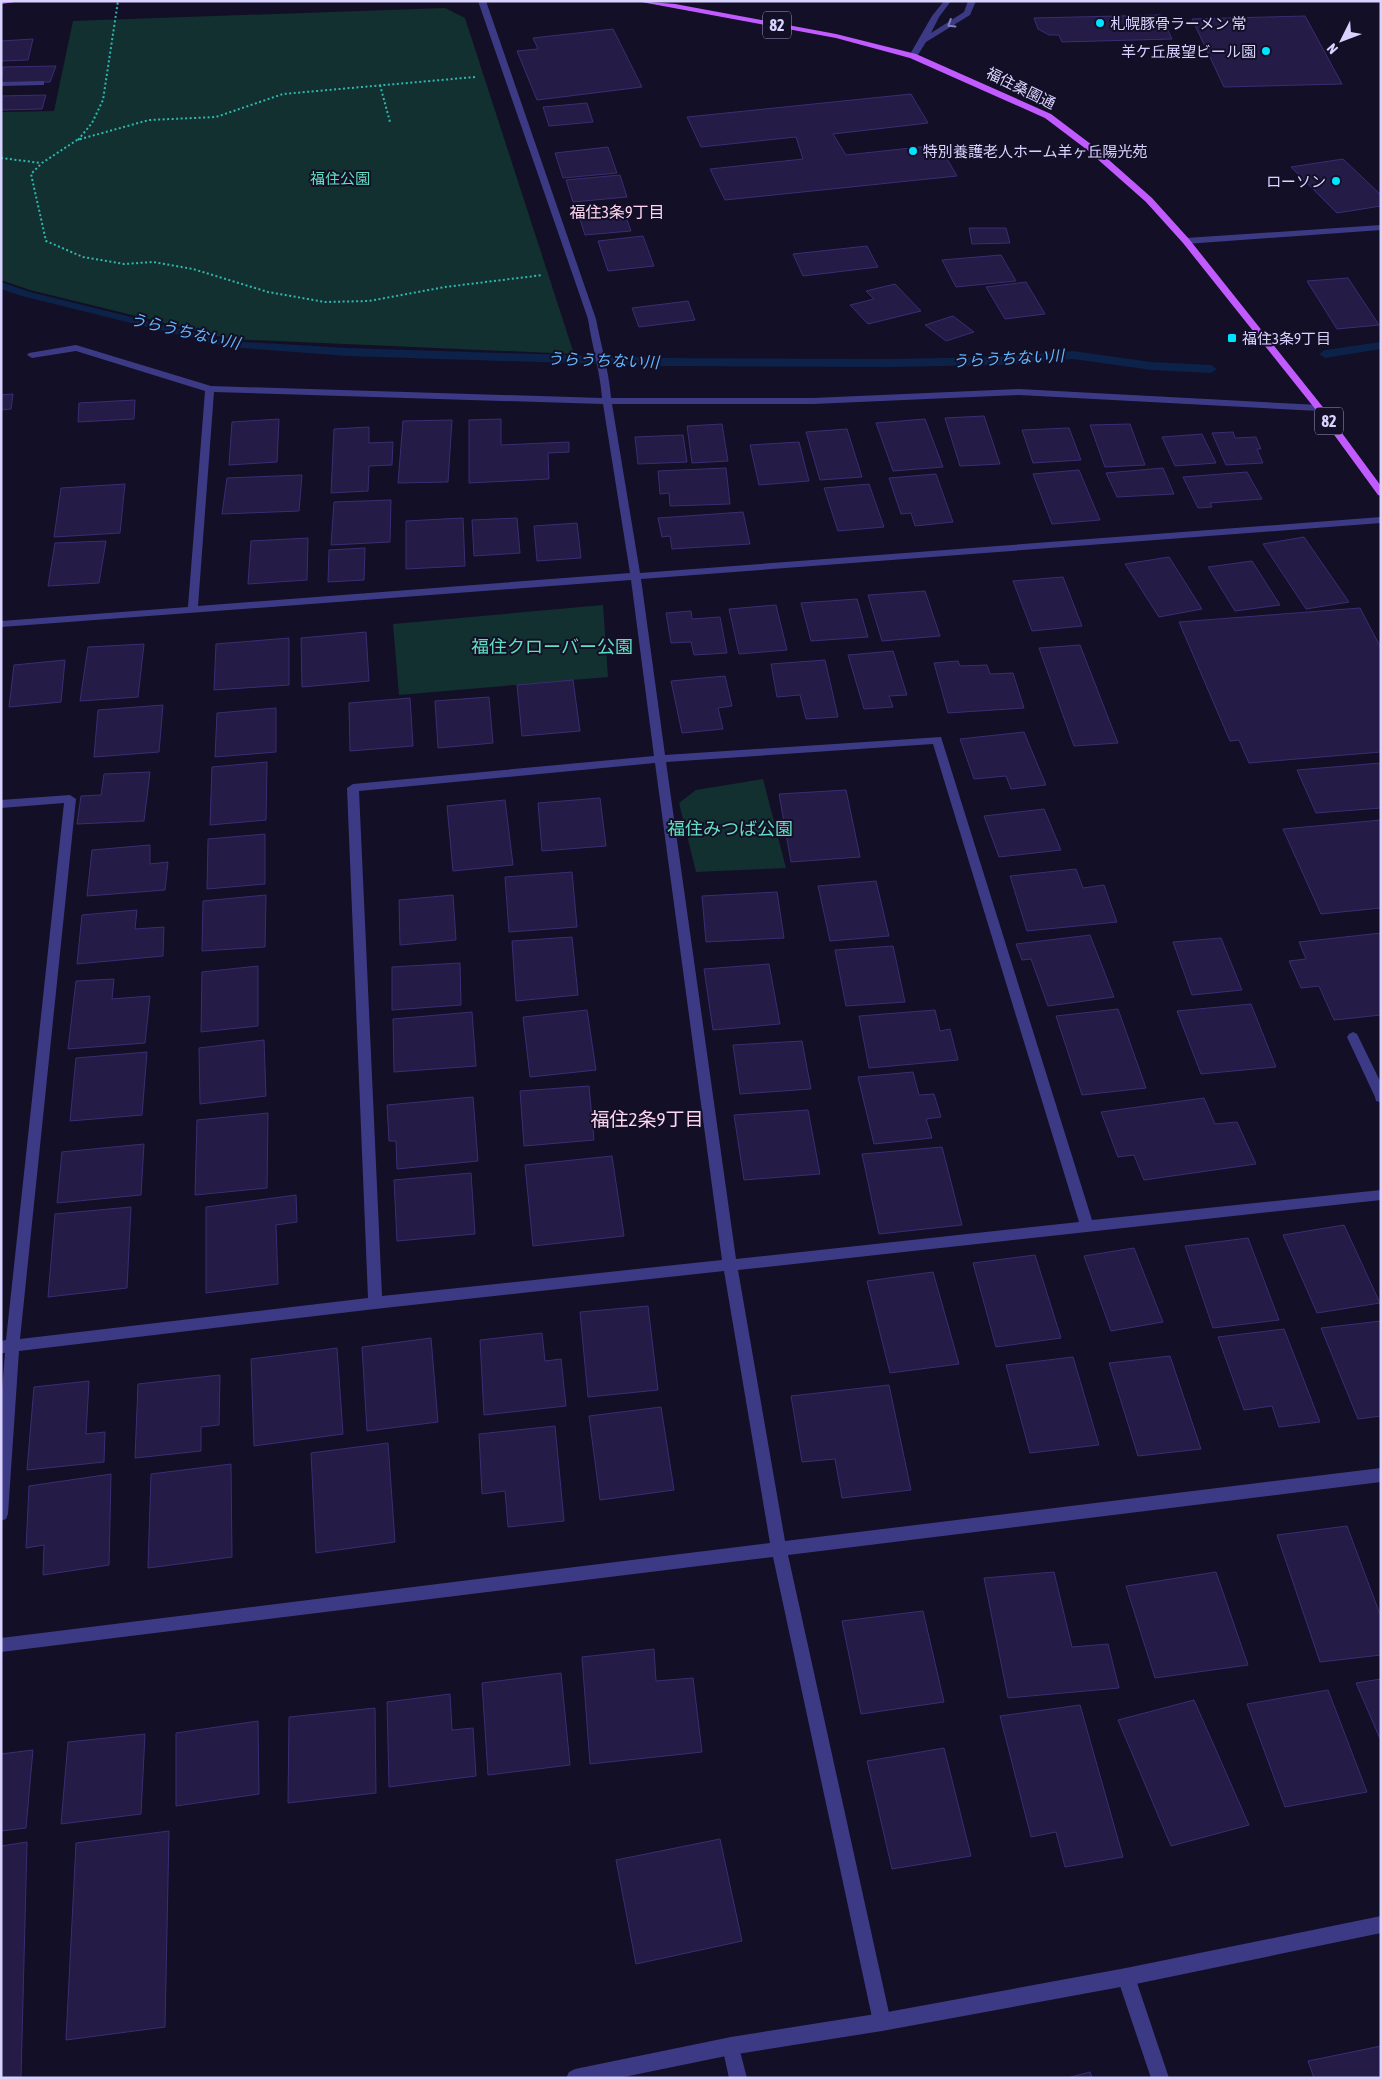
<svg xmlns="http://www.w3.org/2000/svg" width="1382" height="2079" font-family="'Asap Condensed','Noto Sans JP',sans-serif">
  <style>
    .green { fill: #12302f }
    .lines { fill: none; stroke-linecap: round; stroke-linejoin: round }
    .stream { fill: #0c2248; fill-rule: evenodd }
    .building { fill: #241b47; stroke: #3b2d73 }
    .path { stroke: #2fb8b0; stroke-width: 2; stroke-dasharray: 2 2.5; stroke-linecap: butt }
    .service { fill: #3d3a85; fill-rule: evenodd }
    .minor { fill: #3d3a85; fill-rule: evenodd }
    .tertiary { fill: #3d3a85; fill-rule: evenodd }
    .primary { fill: #c25bff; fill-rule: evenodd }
    .oneway { stroke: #837fbc }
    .poi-dot { fill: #00e5ff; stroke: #130f26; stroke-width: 2 }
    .labels { text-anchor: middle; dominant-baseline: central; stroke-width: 4; stroke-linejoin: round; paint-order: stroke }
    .far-poi-label { font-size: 15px; fill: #d9d4ff; stroke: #130f26; text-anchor: start }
    .far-street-label { font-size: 15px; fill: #d9d4ff; stroke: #130f26 }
    .far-park-label { font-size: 15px; fill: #5fe0c0; stroke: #130f26 }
    .shield { fill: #130f26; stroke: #9e99be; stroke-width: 1 }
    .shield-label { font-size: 16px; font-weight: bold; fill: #d9d4ff }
    .far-neighbourhood-label { font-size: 16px; fill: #ffd6f0; stroke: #130f26 }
    .far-water-label { font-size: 16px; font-style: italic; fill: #62b6ff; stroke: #130f26 }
    .park-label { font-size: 18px; fill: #5fe0c0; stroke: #130f26 }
    .neighbourhood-label { font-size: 19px; fill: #ffd6f0; stroke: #130f26 }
  </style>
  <rect width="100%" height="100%" fill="#130f26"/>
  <path class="green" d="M445,8L465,18L574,354L230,339L30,290L1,280V112L54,111L73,21Z
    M603,605L608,677L399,695L393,624Z
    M763,779L786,868L696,872L679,803L696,790Z"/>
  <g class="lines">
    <path class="stream" d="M1,282L30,292L228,341L348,348L662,358L889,359L998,357L1073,351L1151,362L1211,365L1217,369L1211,373L1151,370L1073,359L998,365L889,367L662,366L348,356L228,347L22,296L1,289Z
      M1381,342V349L1325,358L1319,354L1325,350Z"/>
  </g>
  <path class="building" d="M1161,15L1172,39L1062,42L1059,35H1049L1038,29L1034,18Z
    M1305,16L1342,84L1224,87L1192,19Z
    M613,29L642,87L537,100L517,51L538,49L533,38Z
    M33,39L28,60L1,61V41Z
    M56,66L50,82L1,83L3,67Z
    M911,94L928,123L833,134L846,155L939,145L957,176L725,200L710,169L803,159L796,137L701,147L687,117Z
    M46,95L42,109L1,110V96Z
    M587,103L593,122L549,126L543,107Z
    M608,147L617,173L563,178L555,153Z
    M1343,159L1381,195V206L1337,213L1291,167Z
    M620,175L627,197L573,202L566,180Z
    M622,206L631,231L585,235L577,210Z
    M969,228H1006L1010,243L972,244Z
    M643,236L654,266L608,271L598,241Z
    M867,246L878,267L803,276L793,254Z
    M1001,255L1016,281L956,287L942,260Z
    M1348,278L1379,325L1337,329L1307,281Z
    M1026,282L1045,314L1005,319L986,287Z
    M895,284L921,311L868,324L850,305L874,299L866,291Z
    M688,301L695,320L639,327L632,308Z
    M953,316L974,332L946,341L925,325Z
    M13,394L11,409L1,410V395Z
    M135,400L134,419L78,422L79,403Z
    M984,416L1000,464L960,466L945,418Z
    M279,419L277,462L229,465L232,422Z
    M501,419V445L569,442V452L548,453L549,479L469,483V420Z
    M925,419L943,467L893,471L876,423Z
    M452,420L448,482L398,483L403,421Z
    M722,424L728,461L692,463L687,426Z
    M1130,424L1145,465L1105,467L1090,425Z
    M369,427V443L393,442L392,465L369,466L368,491L331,493L334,429Z
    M1069,428L1081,460L1033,463L1022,430Z
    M847,429L862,477L820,480L806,432Z
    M1233,432L1235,438L1256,437L1261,449H1257L1263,463L1226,465L1212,433Z
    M1202,434L1216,463L1175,466L1162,437Z
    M683,435L687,462L638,464L635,437Z
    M799,442L809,481L759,485L750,445Z
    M726,468L730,504L670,506L669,493L660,494L658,471Z
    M1163,468L1174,494L1117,497L1106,473Z
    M1079,470L1100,520L1052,524L1033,474Z
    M1247,472L1262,499L1210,503L1212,507L1198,508L1183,477Z
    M936,474L953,522L915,526L911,513L901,514L889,478Z
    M302,475L299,511L222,514L227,478Z
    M125,484L120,533L54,537L61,488Z
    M869,484L884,527L838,531L824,488Z
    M391,500L390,542L331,545L334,502Z
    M743,512L750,544L672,549L670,536L662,537L658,518Z
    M463,518L465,566L406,569V521Z
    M517,518L520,553L474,556L472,520Z
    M577,523L581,558L537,561L534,526Z
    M1304,537L1349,602L1306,609L1263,544Z
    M308,538L307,580L248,584L251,541Z
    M106,541L99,583L48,586L55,543Z
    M365,548L364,580L328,582L329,550Z
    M1169,557L1202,609L1159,617L1125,564Z
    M1252,561L1280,605L1235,611L1208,567Z
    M1063,577L1082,626L1032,631L1013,581Z
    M925,591L940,636L882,641L868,595Z
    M857,599L868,637L811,641L801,603Z
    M776,605L787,650L739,654L729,609Z
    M1360,608L1381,648V752L1249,763L1239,740L1230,741L1179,622Z
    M691,611L692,619L720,617L727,653L694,655L691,642L671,643L666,613Z
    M366,632L369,681L302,687L301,638Z
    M289,638V685L214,690L216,644Z
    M144,644L138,697L80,701L88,647Z
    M1080,645L1118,743L1074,746L1039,648Z
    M893,651L907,695L889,696L893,707L864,709L848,655Z
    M65,660L61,702L9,707L14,665Z
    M825,660L838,717L806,719L800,695L777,697L771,664Z
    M958,661L960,666L987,665L990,674L1013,673L1024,708L948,713L934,663Z
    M725,676L732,706L718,708L723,729L682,733L671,681Z
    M573,680L580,731L522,736L517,685Z
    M489,697L493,743L438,748L435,701Z
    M410,698L413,746L350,751L349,703Z
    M163,705L159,752L94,757L98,710Z
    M276,708V752L215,757L217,713Z
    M1024,732L1046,785L1011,789L1006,776L974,779L960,739Z
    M267,762L266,820L210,825L212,767Z
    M1381,763V808L1316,813L1297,770Z
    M150,772L144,821L77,824L81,796L101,795L104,774Z
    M846,790L860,857L791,862L779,794Z
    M600,798L606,846L542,851L538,803Z
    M505,800L513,865L453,871L447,806Z
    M1044,809L1061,850L999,857L984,816Z
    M1381,820V908L1321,914L1283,829Z
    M265,834V884L207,889L208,839Z
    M150,845V864L168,862L165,890L87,896L92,850Z
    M1076,869L1083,888L1104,885L1117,922L1027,931L1010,876Z
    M572,872L577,927L509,932L505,877Z
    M876,881L889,936L830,941L818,886Z
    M777,892L784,938L706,942L702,896Z
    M266,895L265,947L202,951L203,901Z
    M453,895L456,940L400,945L399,900Z
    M137,910L135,929L164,927L163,956L77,964L82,915Z
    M1381,933V1015L1334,1020L1319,986L1301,988L1289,961L1306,959L1299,942Z
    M1090,935L1114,997L1048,1006L1031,959L1022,960L1016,944Z
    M572,937L578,995L516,1001L512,941Z
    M1221,938L1242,990L1192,995L1173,942Z
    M893,946L905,1002L846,1006L835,950Z
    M460,963L461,1005L392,1010V967Z
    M769,964L780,1024L713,1030L704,969Z
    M258,966V1026L201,1032L202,972Z
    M114,979L112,999L150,996L145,1043L68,1049L76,981Z
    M1251,1004L1276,1067L1201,1074L1177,1011Z
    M1118,1009L1146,1088L1082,1095L1056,1016Z
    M587,1010L596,1070L530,1077L523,1017Z
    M935,1010L940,1031L950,1029L958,1060L869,1068L859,1016Z
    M472,1012L476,1066L394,1072L393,1019Z
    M264,1040L266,1096L200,1104L199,1048Z
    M802,1041L811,1089L740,1094L733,1045Z
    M147,1052L142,1115L70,1121L76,1058Z
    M913,1072L919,1095L934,1094L941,1117L926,1119L932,1138L874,1144L858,1077Z
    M589,1086L594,1140L524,1146L520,1091Z
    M473,1097L478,1161L397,1169L396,1141H389L387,1105Z
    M1204,1098L1215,1124L1237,1122L1256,1164L1144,1180L1134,1155L1118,1157L1101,1112Z
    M808,1110L820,1174L744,1180L734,1115Z
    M268,1113L267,1188L195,1195L197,1120Z
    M144,1144L141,1195L57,1203L62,1152Z
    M942,1147L962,1225L879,1234L862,1154Z
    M612,1156L624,1236L533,1246L525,1165Z
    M471,1173L475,1234L397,1241L394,1180Z
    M296,1195L297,1222L276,1225L278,1284L206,1293V1207Z
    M131,1207L127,1288L48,1297L55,1214Z
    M1344,1225L1380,1303L1317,1313L1283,1235Z
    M1248,1238L1279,1320L1213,1328L1185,1246Z
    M1134,1248L1163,1322L1111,1331L1084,1256Z
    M1035,1255L1061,1338L996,1347L973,1263Z
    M933,1272L959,1364L890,1373L867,1281Z
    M648,1306L658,1390L588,1397L580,1312Z
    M1381,1321V1416L1358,1419L1321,1328Z
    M1284,1329L1320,1422L1279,1427L1272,1406L1244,1410L1218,1337Z
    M542,1333L545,1361L561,1359L566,1406L484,1415L480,1340Z
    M431,1338L438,1422L367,1431L362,1347Z
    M337,1348L343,1434L254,1446L251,1359Z
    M1170,1356L1201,1449L1138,1456L1109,1363Z
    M1073,1357L1099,1445L1030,1453L1006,1365Z
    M220,1375L219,1425L201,1427V1451L135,1458L138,1384Z
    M89,1381L86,1434L105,1432L104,1462L27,1470L34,1387Z
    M889,1385L911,1490L842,1498L835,1459L802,1462L791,1396Z
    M661,1407L674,1490L600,1500L589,1416Z
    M555,1426L564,1521L508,1527L505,1491L482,1494L479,1434Z
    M388,1443L395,1542L316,1553L311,1453Z
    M231,1464L232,1557L148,1568L151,1474Z
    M111,1474L109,1565L43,1575L44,1545L26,1548L29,1486Z
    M1347,1526L1381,1617V1655L1320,1662L1277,1535Z
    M1054,1572L1072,1647L1108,1644L1119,1688L1008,1698L984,1578Z
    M1216,1572L1248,1665L1155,1678L1126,1586Z
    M923,1611L944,1702L861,1714L842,1621Z
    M654,1649L656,1681L693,1678L702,1752L590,1764L582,1657Z
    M561,1673L570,1765L488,1775L482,1683Z
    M1381,1679V1741L1356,1683Z
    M1328,1690L1367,1792L1285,1807L1247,1704Z
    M450,1694L452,1730L473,1728L476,1776L389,1787L387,1702Z
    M1194,1700L1249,1825L1171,1846L1118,1720Z
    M1080,1705L1123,1857L1065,1867L1056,1832L1031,1837L1000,1716Z
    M375,1708L376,1793L288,1803L289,1717Z
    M258,1721L259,1794L176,1806V1733Z
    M145,1734L141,1814L61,1824L68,1742Z
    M944,1748L971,1856L892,1869L867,1761Z
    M33,1750L26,1828L1,1831V1754Z
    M169,1831L165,2027L66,2040L76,1843Z
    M720,1839L742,1941L636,1964L616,1860Z
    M27,1842L21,2078H1V1846Z
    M1381,2046V2078H1314L1308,2061Z
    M1090,2072L1092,2078H1067Z"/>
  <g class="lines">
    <path class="path" d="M475,77L283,94L216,117L149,120L77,140L42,163L31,174L46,241L83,257L124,264L153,262L193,269L268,292L325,302L369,301L445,287L543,275
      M380,85L390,122
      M78,140L92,123L103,100L118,1
      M1,158L41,163"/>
    <path class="service" d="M944,1H951L939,17L931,33L964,12L968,1H976L970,15L926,42L916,58H910L909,56L932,16Z
      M1126,1968L1132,1971L1135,1977L1169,2078H1151L1117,1977L1120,1971Z"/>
    <path class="minor" d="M478,1H486L596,319C601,346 609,371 611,398H813L1019,389L1319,405L1324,408L1319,411L1019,395L813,404H612L640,573L1381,517V523L641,579L665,755L941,737L1092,1220L1381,1190V1200L738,1270L785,1541L1381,1468V1482L788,1555L891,2022L888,2028L882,2031L876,2028L873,2022L773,1557L1,1652V1638L770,1543L724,1271L375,1309L19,1351L8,1514L6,1519L1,1521V1401L5,1353H1V1341L6,1340L64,803L1,808V800L70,795L76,799L20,1339L368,1298L347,788L353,784L654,756L631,580L1,627V621L188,607L205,391L76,351L32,358L27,355L29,353L76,345L211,386L602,398C600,371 592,346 588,319ZM214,392L603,404L630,573L198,606ZM933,744L1079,1222L736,1259L666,762ZM655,763L722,1260L382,1296L359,791Z
      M44,81V85H41L1,86V82Z
      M1381,225V230L1186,244L1182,241L1186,238Z
      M1353,1032L1357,1034L1381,1083V1102L1376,1101L1375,1097L1347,1037L1349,1034Z
      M731,2037L737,2040L747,2078H729L722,2046L725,2040Z"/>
    <path class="tertiary" d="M1381,1916V1933L1126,1986L882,2031L731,2055L619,2078H566L569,2072L575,2069L731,2037L882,2013L1126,1968Z"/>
    <path class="primary" d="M1,1H21L1,4Z
      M636,1L675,4L836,34L916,54L1051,114L1092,145L1152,198L1189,239L1322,406L1381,486V496L1378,495L1316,410L1183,243L1146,202L1086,149L1045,118L910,58L836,38Z"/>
  </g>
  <defs><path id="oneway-chevron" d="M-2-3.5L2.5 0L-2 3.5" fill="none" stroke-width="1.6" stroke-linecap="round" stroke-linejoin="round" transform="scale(1.25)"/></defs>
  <use class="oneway" href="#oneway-chevron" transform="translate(951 24) rotate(148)"/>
  <g class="poi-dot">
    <circle cx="1100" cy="23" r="5"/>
    <circle cx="1266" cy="51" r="5"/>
    <circle cx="913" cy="151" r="5"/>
    <circle cx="1336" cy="181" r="5"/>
    <rect x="1227" y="333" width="10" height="10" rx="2.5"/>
  </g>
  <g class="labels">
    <g class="far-poi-label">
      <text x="1110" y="23">札幌豚骨ラーメン 常</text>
      <text x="1256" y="51" text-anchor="end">羊ケ丘展望ビール園</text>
      <text x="923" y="151">特別養護老人ホーム羊ヶ丘陽光苑</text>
      <text x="1326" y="181" text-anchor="end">ローソン</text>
      <text x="1242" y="338">福住3条9丁目</text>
    </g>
    <g class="far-street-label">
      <text transform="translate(1021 88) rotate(26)">福住桑園通</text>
    </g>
    <g class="far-park-label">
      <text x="340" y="178">福住公園</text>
    </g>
    <g class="shield">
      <rect x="763" y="11.5" width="28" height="27" rx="4"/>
      <rect x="1315" y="407.5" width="28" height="27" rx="4"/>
    </g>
    <g class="shield-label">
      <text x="777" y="25">82</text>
      <text x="1329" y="421">82</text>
    </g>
    <g class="far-neighbourhood-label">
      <text x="617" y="212">福住3条9丁目</text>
    </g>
    <g class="far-water-label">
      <text transform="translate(185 331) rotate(13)">うらうちない川</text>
      <text transform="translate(1008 358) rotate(-3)">うらうちない川</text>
      <text transform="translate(603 360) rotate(2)">うらうちない川</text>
    </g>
    <g class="park-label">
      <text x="552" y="646">福住クローバー公園</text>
      <text x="730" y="828">福住みつば公園</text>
    </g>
    <g class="neighbourhood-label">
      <text x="647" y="1119">福住2条9丁目</text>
    </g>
  </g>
  <rect width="1382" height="2079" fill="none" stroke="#d9d4ff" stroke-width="5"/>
  <g transform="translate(1342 40) rotate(228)" stroke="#130f26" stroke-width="4" paint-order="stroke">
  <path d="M0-4L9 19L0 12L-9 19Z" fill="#d9d4ff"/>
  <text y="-8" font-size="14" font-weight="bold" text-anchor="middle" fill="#d9d4ff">N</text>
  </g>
</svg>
